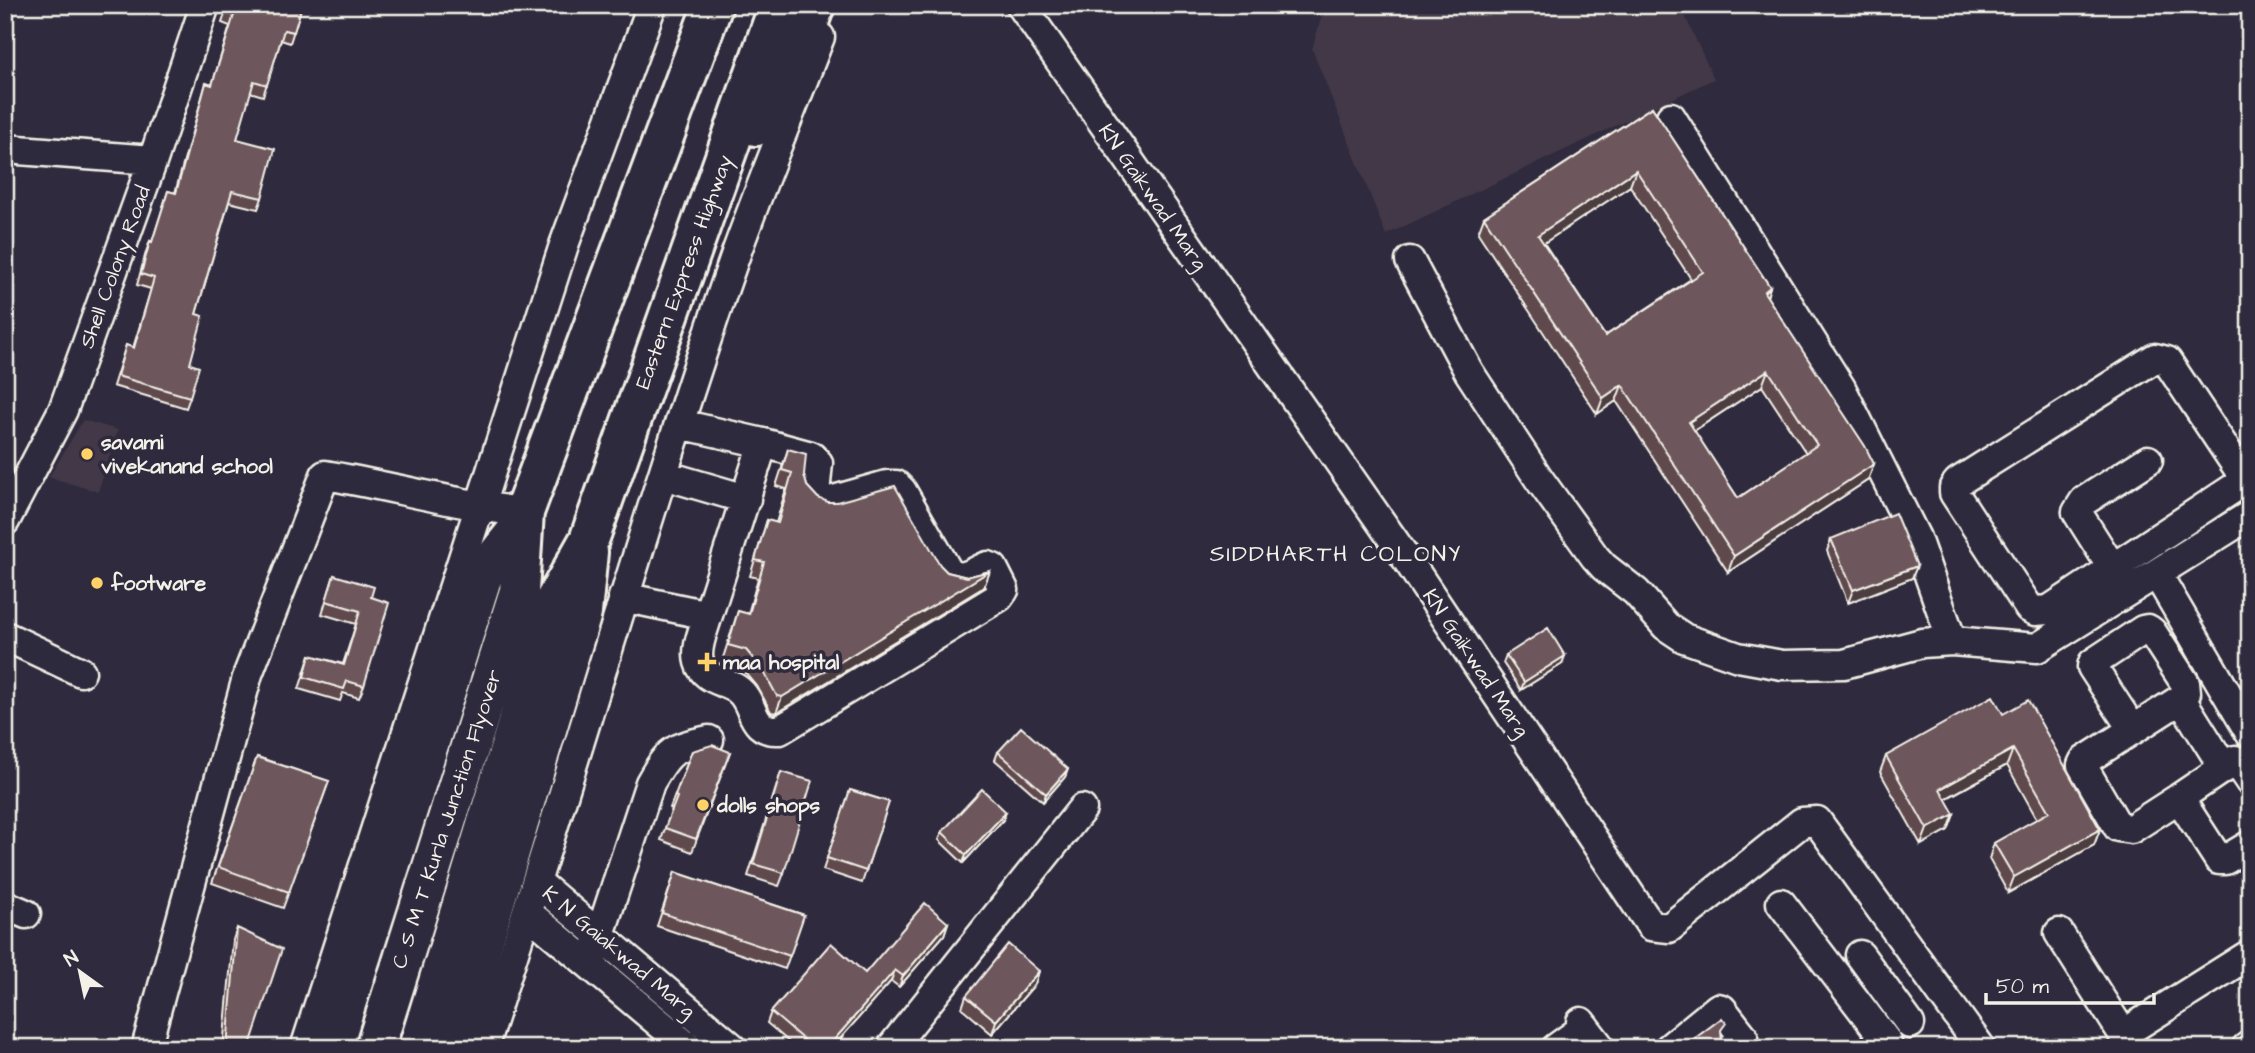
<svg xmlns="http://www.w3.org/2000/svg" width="2255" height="1053" font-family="'Architects Daughter',sans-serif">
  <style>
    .built { fill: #423746 }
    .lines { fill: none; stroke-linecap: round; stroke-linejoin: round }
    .minor-casing { stroke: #f4f1e8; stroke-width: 33 }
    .highway-casing { stroke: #f4f1e8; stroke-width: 44 }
    .minor { stroke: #2f2a3d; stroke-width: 28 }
    .highway { stroke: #2f2a3d; stroke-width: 38 }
    .wall { fill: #5e4a4e; stroke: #f4f1e8; stroke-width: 2; fill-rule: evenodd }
    .shaded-wall { fill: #4c3c40; stroke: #f4f1e8; stroke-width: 2 }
    .building { fill: #6d565b; stroke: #f4f1e8; stroke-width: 2; fill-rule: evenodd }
    .poi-dot { fill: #ffd166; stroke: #2f2a3d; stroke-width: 2.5 }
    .labels { text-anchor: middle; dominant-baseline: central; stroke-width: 7; stroke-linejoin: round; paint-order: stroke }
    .street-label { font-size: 21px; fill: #f4f1e8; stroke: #2f2a3d }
    .poi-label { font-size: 21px; font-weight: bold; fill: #f4f1e8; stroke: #2f2a3d; text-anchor: start }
    .neighbourhood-label { font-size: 23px; letter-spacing: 2px; fill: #f4f1e8; stroke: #2f2a3d }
  </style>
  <rect width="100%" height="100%" fill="#2f2a3d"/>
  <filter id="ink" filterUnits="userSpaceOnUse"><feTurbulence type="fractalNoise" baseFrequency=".0143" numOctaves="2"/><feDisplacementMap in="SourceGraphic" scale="14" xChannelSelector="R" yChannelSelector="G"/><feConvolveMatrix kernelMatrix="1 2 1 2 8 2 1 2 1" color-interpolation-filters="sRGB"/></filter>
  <g filter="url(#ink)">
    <path class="built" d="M1325,5H1680L1714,79L1386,235L1312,49Z
      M83,420L118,430L98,492L49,477Z"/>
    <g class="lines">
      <defs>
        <path id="minor" d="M1021,5L1408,561L1651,926L1669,928L1802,822L1817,821L1981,1048
          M1671,117L1841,388L1916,538L1952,641
          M5,149L153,160
          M1410,261L1469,372L1539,479L1595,557L1604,567L1636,592L1666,626L1684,638L1738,657L1782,665L1844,664L1922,643L1952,641L2037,648L2250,515
          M680,424L763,443
          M664,475L746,499
          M2246,480L2049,610L2035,611L2029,608L1954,493V487L1958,482L2155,358L2167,361L2246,480L2250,486
          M5,521L63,410L153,160L205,5
          M2157,574L2250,733
          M2123,585L2077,512L2084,501L2148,460
          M623,597L708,615C704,629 695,648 699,662C704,680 724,680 737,689C757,703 747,732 780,730L999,597L1004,590L993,568L988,566C973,571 965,582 949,573L902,491L896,485H887L827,502L819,499L815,493L818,463L811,456L763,443L708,615
          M5,636L81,672
          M2133,730L2092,667L2093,663L2143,630L2148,629L2152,632L2185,683L2186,693L2181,699
          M2250,782L2235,760L2179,798L2219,860H2225L2250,845
          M2179,798L2131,829L2118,827L2082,765L2084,761L2181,699L2224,768
          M538,883L733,1048
          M1781,903L1887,1042
          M5,905L26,914
          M528,913L689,1048
          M2059,933L2123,1034L2250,954
          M1860,955L1910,1024
          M590,965L650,783C669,750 672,748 709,740
          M1581,1022L1601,1048
          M146,1048L248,674L325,475C391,486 456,505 524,512
          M305,1048L564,245L652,5
          M483,1048C569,787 643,522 733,262C760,186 791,112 820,37
          M891,1048L1082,809
          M1556,1048L1585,1027
          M1669,1048L1718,1008L1722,1009L1743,1036L1742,1040L1732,1048
          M2246,1048L2250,1045"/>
        <path id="highway" d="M756,126L805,33L815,5
          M332,1048L484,572L523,523
          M375,1048L519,591L524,512L713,5
          M418,1048L555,600L589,540L779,5
          M451,1048L582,613L588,552"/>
      </defs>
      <use href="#minor" class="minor-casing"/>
      <use href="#highway" class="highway-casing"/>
      <use href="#minor" class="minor"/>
      <use href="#highway" class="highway"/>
    </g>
    <path class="wall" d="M228,5H302L290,43L281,40L263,96L250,92L237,139L262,198L258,209L229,202L196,314L190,364V397L186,408L113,386L126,345L133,348L151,289L137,285L146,252L150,241L152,242L168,191L175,193L206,83L212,85L230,26L222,23Z
      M1652,107L1770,287L1767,297L1874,464L1868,480L1728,572L1616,401L1597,414L1478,233L1484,217ZM1630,186L1691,279L1605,336L1544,243ZM1762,386L1806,453L1738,498L1694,431Z
      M788,449L804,475L807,486L818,498L940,565L947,572L967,577L990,571L984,587L776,713L771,712L757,686L740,666L722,661L738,611L748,614L758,578L750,576L767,520L776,523L786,489L776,486Z
      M1831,539L1912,578L1848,603L1827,551Z
      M334,575L371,597L364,686L359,698L343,693L340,701L299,689L310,655L343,664L356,624L322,614Z
      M1506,655L1562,664L1521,690L1503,663Z
      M2003,714L2100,829L2094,845L2008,893L1989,859L1994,843L2037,819L2007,765L1945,799L1954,814L1948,830L1921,845L1880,772L1886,756Z
      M692,751L730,752L692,852L661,840L672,809L670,808Z
      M998,752L1068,769L1065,777L1043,802L995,760Z
      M257,757L329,781L283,908L212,883Z
      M781,772L784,873L779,886L748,876Z
      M850,790L889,802L862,883L823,870Z
      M1006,812L1003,820L963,863L939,840L942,832Z
      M675,872L804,915L785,969L657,926Z
      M948,923L944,935L899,987L891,981L832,1048H796L767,1023L771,1012L865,973Z
      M237,928L249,1048H223L233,940Z
      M1039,971L1035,984L992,1034L962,1008L966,996Z"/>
    <path class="shaded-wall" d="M1636,170L1630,186L1532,251L1538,235Z
      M1770,287L1765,303L1764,292Z
      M1768,370L1762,386L1683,438L1689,422Z
      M1622,385L1616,401L1597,414L1603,398Z
      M1874,464L1868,480L1728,572L1734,556Z
      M1917,566L1912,578L1848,603L1853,590Z
      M990,571L984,587L776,713L782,697Z
      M1565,656L1562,664L1521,690L1524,682Z
      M2013,749L2007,765L1934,805L1940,789Z
      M1068,769L1065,777L1043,802L1046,794Z
      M1006,812L1003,820L963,863L966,855Z
      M1954,814L1948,830L1921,845L1927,829Z
      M2100,829L2094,845L2008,893L2014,877Z
      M948,923L944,935L899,987L903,976Z
      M895,970L891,981L832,1048H827Z
      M1039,971L1035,984L992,1034L996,1021Z"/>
    <path class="building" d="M229,5H302L294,32L284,30L267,85L254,81L237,139L275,149L262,198L232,191L196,314L203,316L190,364L199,367L190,397L117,376L126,345L134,348L154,278L141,274L150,241L152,242L168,191L176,193L206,83L212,85L234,15L226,13Z
      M1652,107L1770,287L1764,292L1865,446L1874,464L1734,556L1622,385L1603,398L1484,217ZM1636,170L1703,272L1605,336L1538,235ZM1768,370L1817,445L1738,498L1689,422Z
      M788,449L806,454L804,475L807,486L818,498L828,502H837L895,486L940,565L947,572L967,577L990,571L782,697L777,696L763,670L746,650L728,645L738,611L749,614L764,562L755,560L767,520L778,523L792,473L782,470Z
      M1895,513L1917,566L1853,590L1831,539Z
      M334,575L374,587L371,597L389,603L364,686L347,681L344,689L304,677L310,655L344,665L360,611L326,601Z
      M1548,628L1565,656L1524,682L1506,655Z
      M1993,696L2003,714L2028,700L2100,829L2014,877L1994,843L2049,812L2013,749L1940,789L1954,814L1927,829L1886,756Z
      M1021,727L1068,769L1046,794L998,752Z
      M712,745L730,752L696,839L665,828L677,797L675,796L692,751Z
      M257,757L329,781L289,892L218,867Z
      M781,772L812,781L784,873L753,864Z
      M982,789L1006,812L966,855L942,832Z
      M850,790L889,802L866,871L827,858Z
      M675,872L804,915L790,956L662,913Z
      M925,903L948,923L903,976L895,970L827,1048H813L771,1012L831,943L865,973Z
      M237,928L282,949L249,1048H227Z
      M1008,944L1039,971L996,1021L966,996Z
      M1722,1018L1726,1023L1721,1030L1722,1042L1715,1048H1682Z
      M955,1043L961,1048H951Z"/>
  </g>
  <g class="poi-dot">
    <circle cx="87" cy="454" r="7"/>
    <circle cx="97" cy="583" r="7"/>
    <path d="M703.5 651.5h7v7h7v7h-7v7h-7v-7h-7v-7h7z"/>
    <circle cx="703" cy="805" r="7"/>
  </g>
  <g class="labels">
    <g class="street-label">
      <text transform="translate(1153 197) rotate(55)">KN Gaikwad Marg</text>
      <text transform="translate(115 267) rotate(-70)">Shell Colony Road</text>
      <text transform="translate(684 272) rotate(-70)">Eastern Express Highway</text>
      <text transform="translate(1476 663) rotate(56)">KN Gaikwad Marg</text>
      <text transform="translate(447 819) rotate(-72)">C S M T Kurla Junction Flyover</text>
      <text transform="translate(619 952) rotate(40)">K N Gaiakwad Marg</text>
    </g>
    <g class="poi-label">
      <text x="101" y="442">savami<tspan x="101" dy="24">vivekanand school</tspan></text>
      <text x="111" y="583">footware</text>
      <text x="723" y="662">maa hospital</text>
      <text x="717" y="805">dolls shops</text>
    </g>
    <g class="neighbourhood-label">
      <text x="1336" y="554">SIDDHARTH COLONY</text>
    </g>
  </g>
  <rect width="2255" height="1053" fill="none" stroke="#2f2a3d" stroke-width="28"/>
  <rect x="14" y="14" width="2227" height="1025" fill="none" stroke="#f4f1e8" stroke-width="2.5" filter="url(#ink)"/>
  <g transform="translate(80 972) rotate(327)" stroke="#2f2a3d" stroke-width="5" paint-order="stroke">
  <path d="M0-5L12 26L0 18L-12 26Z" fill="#f4f1e8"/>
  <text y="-10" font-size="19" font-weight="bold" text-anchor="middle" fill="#f4f1e8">N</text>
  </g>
  <path d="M1986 993v10h168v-10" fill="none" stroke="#f4f1e8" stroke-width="3.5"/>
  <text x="1996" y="993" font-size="21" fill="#f4f1e8" stroke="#2f2a3d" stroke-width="5" paint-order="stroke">50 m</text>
</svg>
